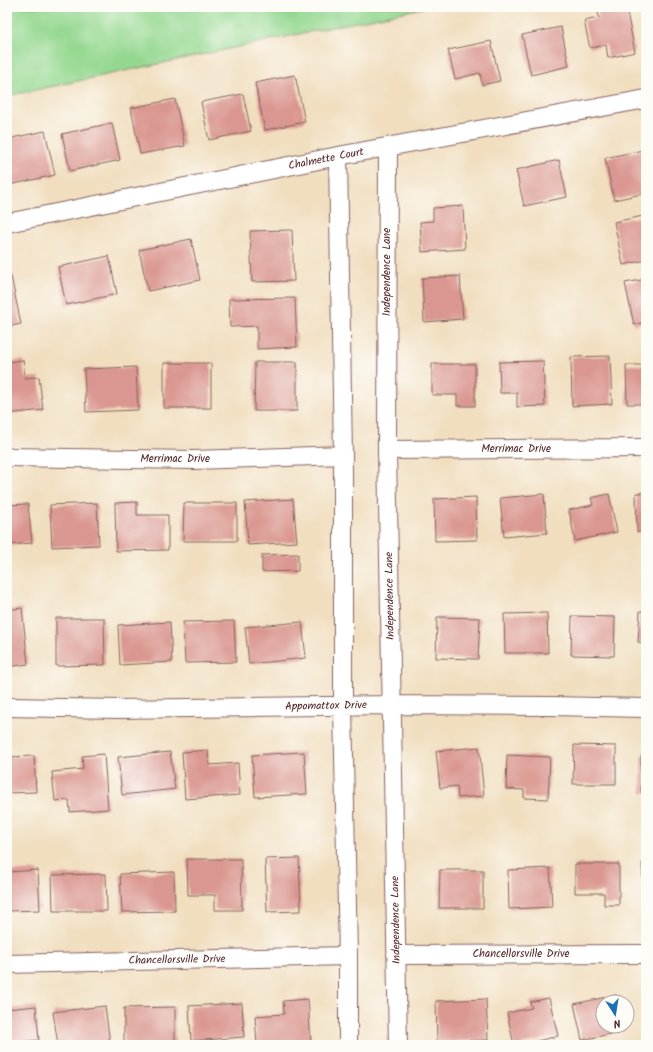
<svg xmlns="http://www.w3.org/2000/svg" width="653" height="1052" font-family="Kalam,sans-serif">
  <style>
    .green { fill: #94d890; stroke: #6f7c5e }
    .building { fill: #da9690 }
    .lines { fill: none; stroke-linecap: round; stroke-linejoin: round }
    .minor-casing { stroke: #84625f; stroke-width: 20 }
    .minor { stroke: #fff; stroke-width: 18 }
    .labels { text-anchor: middle; dominant-baseline: central; stroke-width: 3.5; stroke-linejoin: round; paint-order: stroke }
    .street-label { font-size: 11px; fill: #4a1f2b; stroke: #fdfcf7 }
  </style>
  <rect width="100%" height="100%" fill="#fdfcf7"/>
  <filter id="ink" filterUnits="userSpaceOnUse"><feTurbulence type="fractalNoise" baseFrequency=".025" numOctaves="2"/><feDisplacementMap in="SourceGraphic" scale="8" xChannelSelector="R" yChannelSelector="G"/><feConvolveMatrix kernelMatrix="1 2 1 2 8 2 1 2 1" color-interpolation-filters="sRGB"/></filter>
  <filter id="wash" filterUnits="userSpaceOnUse"><feTurbulence type="fractalNoise" baseFrequency=".012" numOctaves="4" result="noise"/><feDisplacementMap in="SourceGraphic" scale="16" xChannelSelector="R" yChannelSelector="G"/><feGaussianBlur stdDeviation="0.9" result="paint"/><feColorMatrix in="noise" values="0 0 0 0 0 0 0 0 0 0 0 0 0 0 0 0 0 1.4 0 .05"/><feComposite in="paint" operator="in"/></filter>
  <g filter="url(#wash)">
    <rect width="100%" height="100%" fill="#f1debf"/>
    <path class="green" d="M7,7H427L7,96Z"/>
    <g id="blocks">
      <path class="building" d="M597,7H626L635,52L608,58L606,45L590,48L584,21L599,18Z
        M561,27L569,66L531,75L522,35Z
        M491,41L500,81L482,85L480,73L455,79L448,50Z
        M295,75L305,122L265,130L255,83Z
        M243,94L251,131L209,140L201,102Z
        M175,99L185,146L140,154L131,108Z
        M112,123L120,160L70,171L62,134Z
        M45,131L55,175L9,185L7,175V139Z
        M643,150L646,164V193L614,200L605,158Z
        M559,160L567,197L524,206L516,170Z
        M463,206L465,249L422,252L420,222L433,221V208Z
        M643,216L646,232V260L623,265L614,222Z
        M292,230L294,281L252,282L250,231Z
        M191,239L200,280L148,291L139,250Z
        M109,256L117,294L66,305L58,267Z
        M11,276L21,324L7,327V277Z
        M460,276L463,319L424,322L422,278Z
        M646,279V322L634,325L625,283Z
        M295,298L297,347L257,349V326L230,327L229,299Z
        M610,356L612,404L572,406L571,357Z
        M23,360L25,378L39,377L43,410L7,414V362Z
        M543,361L545,406L517,407V393H500L499,362Z
        M255,362H297V411H254Z
        M164,363H211V408H164Z
        M432,364H475V406H457V395H432Z
        M626,365H646V404H627Z
        M136,367L138,410L86,412L84,369Z
        M636,493H646V532H637Z
        M544,494L547,533L504,537L500,498Z
        M609,494L617,532L575,541L569,510L593,505L591,498Z
        M476,497L477,540L435,541L434,499Z
        M293,499L297,542L248,545L245,502Z
        M137,502V515H168V550L116,551L115,503Z
        M97,503L99,545L52,547L50,505Z
        M184,503H237V541H183Z
        M28,504L32,543L7,545V505Z
        M298,554V571L262,572V555Z
        M22,608L28,664L7,667V610Z
        M640,611H646V643L638,642Z
        M547,613L548,653H505L504,614Z
        M572,616L615,617L614,656L571,655Z
        M437,617L480,618L478,659L436,658Z
        M56,618H104L105,665L56,666Z
        M234,621L236,662L185,663L183,622Z
        M170,622L172,662L120,665L118,625Z
        M302,622L306,658L249,664L245,627Z
        M574,745L616,746V784H573Z
        M479,747L484,796L458,798L457,786L440,788L436,751Z
        M208,750L209,765L238,763L240,795L185,799L182,752Z
        M170,752L175,789L122,795L118,757Z
        M304,752L307,794L255,797L252,755Z
        M104,754L108,809L70,812L69,800L55,801L52,772L83,769L82,756Z
        M507,755L550,757L548,799L524,798V790L506,789Z
        M34,756L36,792L7,793V757Z
        M641,756H646V793H641Z
        M299,858L301,911L267,912L265,859Z
        M187,859H241L242,910H215V895H188Z
        M642,863H646V901H644Z
        M575,864H619V905H604V893H575Z
        M550,868L552,907L509,909L508,870Z
        M38,870L40,910L7,911V872Z
        M440,870H483V908H439Z
        M174,872L175,911L122,912L120,874Z
        M106,874L107,911H53L52,875Z
        M616,995L618,1002H603V1026H623L624,1031L582,1040L574,1004Z
        M549,998L558,1036L520,1045H514L507,1013L532,1008L530,1002Z
        M308,999L311,1045H257L255,1016L284,1014L283,1001Z
        M486,999L488,1040L437,1042L436,1001Z
        M242,1003L244,1037L191,1041L189,1006Z
        M642,1004H646V1030H645Z
        M36,1006L39,1040L7,1043V1009Z
        M105,1006L110,1043L93,1045H58L53,1012Z
        M175,1007V1044L124,1045V1008Z"/>
    </g>
  </g>
  <g filter="url(#ink)">
    <use href="#blocks" fill-opacity="0" stroke="#84625f" stroke-width="1"/>
    <g class="lines">
      <defs>
        <path id="minor" d="M388,147L387,450L398,1045
          M338,156L343,455V706L348,956V1045
          M7,223L338,156L646,99
          M387,450L646,448
          M7,457L193,460L343,455
          M7,707L117,709L392,705L550,706L646,708
          M396,955L646,954
          M7,964L348,956"/>
      </defs>
      <use href="#minor" class="minor-casing"/>
      <use href="#minor" class="minor"/>
    </g>
  </g>
  <g class="labels">
    <g class="street-label">
      <text transform="translate(326 159) rotate(-11)">Chalmette Court</text>
      <text transform="translate(387 272) rotate(-90)">Independence Lane</text>
      <text x="516" y="449">Merrimac Drive</text>
      <text x="175" y="459">Merrimac Drive</text>
      <text transform="translate(390 596) rotate(-91)">Independence Lane</text>
      <text transform="translate(326 706) rotate(-1)">Appomattox Drive</text>
      <text transform="translate(396 920) rotate(-91)">Independence Lane</text>
      <text x="521" y="954">Chancellorsville Drive</text>
      <text transform="translate(177 960) rotate(-1)">Chancellorsville Drive</text>
    </g>
  </g>
  <rect width="653" height="1052" fill="none" stroke="#fdfcf7" stroke-width="24"/>
  <g transform="translate(615 1014) rotate(168)"><circle r="19" fill="#fdfcf7" stroke="#b5a4a5"/>
  <path d="M0-3L7 15L0 10L-7 15Z" fill="#1f6fb2"/>
  <text y="-6" font-size="11" font-weight="bold" text-anchor="middle" fill="#4a1f2b">N</text>
  </g>
</svg>
